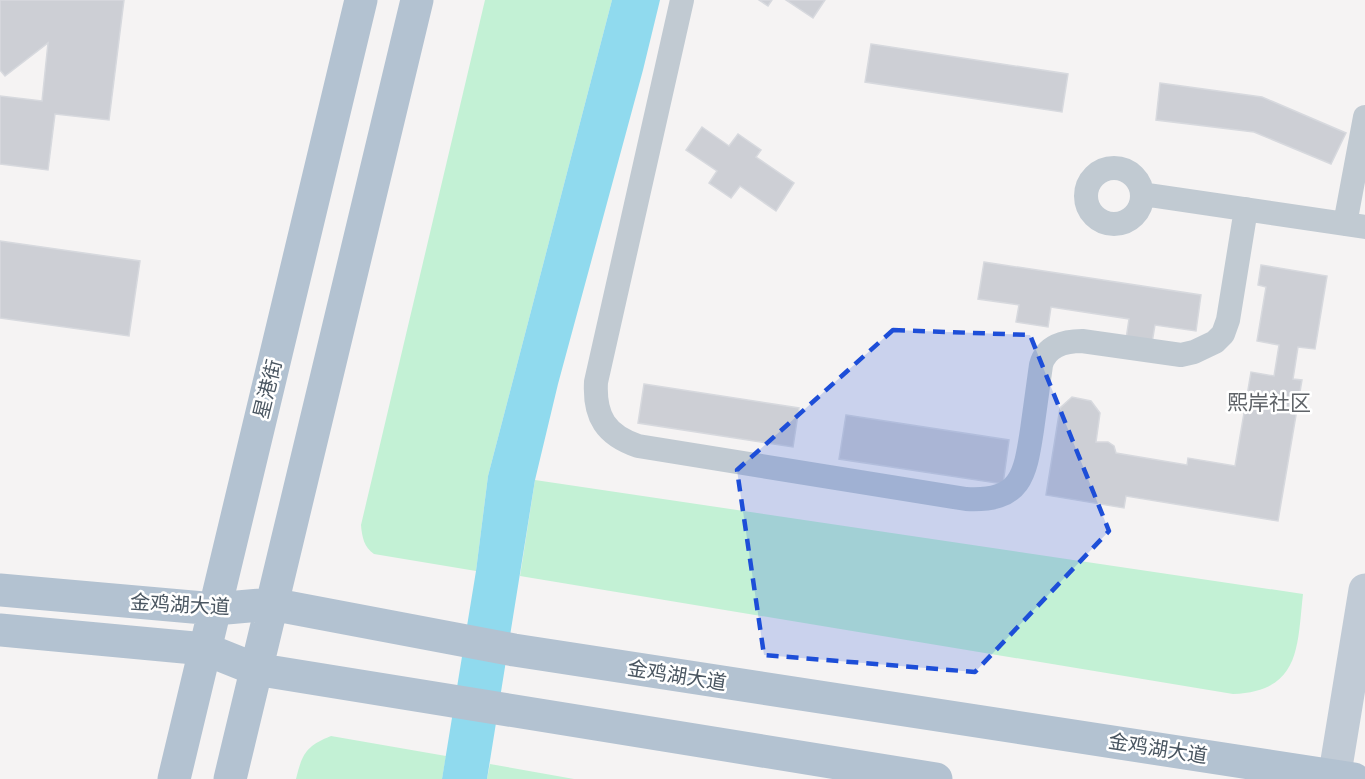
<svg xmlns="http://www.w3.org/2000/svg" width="1365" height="779" font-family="Manrope,'Noto Sans SC',sans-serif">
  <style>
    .green { fill: #c3f1d5 }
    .water { fill: #90daee }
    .building { fill: #cdcfd5; stroke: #d7d9de; stroke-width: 1.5 }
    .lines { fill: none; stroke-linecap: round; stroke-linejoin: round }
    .minor { stroke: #c1cad2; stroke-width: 24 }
    .secondary { stroke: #c1cbd6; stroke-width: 33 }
    .primary { stroke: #b3c2d1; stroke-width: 33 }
    .marked { fill: #1d4ed8; fill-opacity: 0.2; stroke: #1d4ed8; stroke-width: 4.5; stroke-dasharray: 12 8; stroke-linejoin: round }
    .labels { text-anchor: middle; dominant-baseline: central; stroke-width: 5; stroke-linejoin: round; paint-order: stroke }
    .street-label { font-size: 20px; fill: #4a5661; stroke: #fff }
    .neighbourhood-label { font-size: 21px; fill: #5f6368; stroke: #fff }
  </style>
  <rect width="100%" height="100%" fill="#f5f3f3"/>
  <path class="green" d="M485,0H612L488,476L476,571L374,554C364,547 362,537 361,525Z
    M535,480L1303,594C1297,647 1301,691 1233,694L520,576Z
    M331,736L446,756L442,779H296C302,754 306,746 331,736Z
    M490,764L574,779H487Z"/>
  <path class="water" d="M612,0H660L643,70L558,384L535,480L487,779H442L476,571L488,476Z"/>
  <path class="building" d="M0,0H124L109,120L55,114L48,170L0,164V96L42,101L48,43L5,76L0,70Z
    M759,0H772L768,6Z
    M786,0H825L813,18Z
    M871,44L1068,74L1062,112L865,82Z
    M1160,83L1262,97L1346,133L1331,164L1254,132L1156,120Z
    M702,127L729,146L738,134L761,150L756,157L794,183L776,211L740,186L731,198L709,183L717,171L686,150Z
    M0,241L140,261L129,336L0,318Z
    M984,262L1201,295L1196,331L1155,325L1152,343L1126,339L1129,319L1051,307L1048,327L1016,322L1019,305L978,299Z
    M1261,265L1327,276L1315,349L1298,347L1293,379L1302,380L1278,521L1126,496L1124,508L1046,495L1060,408L1072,397L1091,401L1100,413L1096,442H1108L1114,446L1116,453L1187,465L1188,458L1235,466L1251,372L1274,376L1279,345L1257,341L1266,287L1258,285Z
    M644,384L799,408L793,447L638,423Z
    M846,415L1009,440L1003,484L839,459Z"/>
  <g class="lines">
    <path class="minor" d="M682,0L596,382C594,417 606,435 638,446L966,499C1021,502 1025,476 1032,430C1035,409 1038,387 1041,365C1046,346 1064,341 1082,341L1181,355L1194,352L1215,342L1223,334L1228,320L1246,209
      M1086 196a28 28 0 1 1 56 0a28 28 0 1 1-56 0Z
      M1142,194L1365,227
      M1345,224L1365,117"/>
    <path class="secondary" d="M1334,779L1365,590"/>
    <path class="primary" d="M0,590L215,609L271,604L514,650L1354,779
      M0,630L205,649L255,669L936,779
      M174,779L361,0
      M230,779L417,0"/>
  </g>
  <path class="marked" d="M893,330L1030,335L1109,531L975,672L764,655L737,470Z"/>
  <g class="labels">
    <g class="street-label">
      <text transform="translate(267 389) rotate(-76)">星港街</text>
      <text transform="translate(180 604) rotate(3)">金鸡湖大道</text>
      <text transform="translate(677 675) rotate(9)">金鸡湖大道</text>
      <text transform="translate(1158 748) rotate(9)">金鸡湖大道</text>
    </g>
    <g class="neighbourhood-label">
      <text x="1269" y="402">熙岸社区</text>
    </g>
  </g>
</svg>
